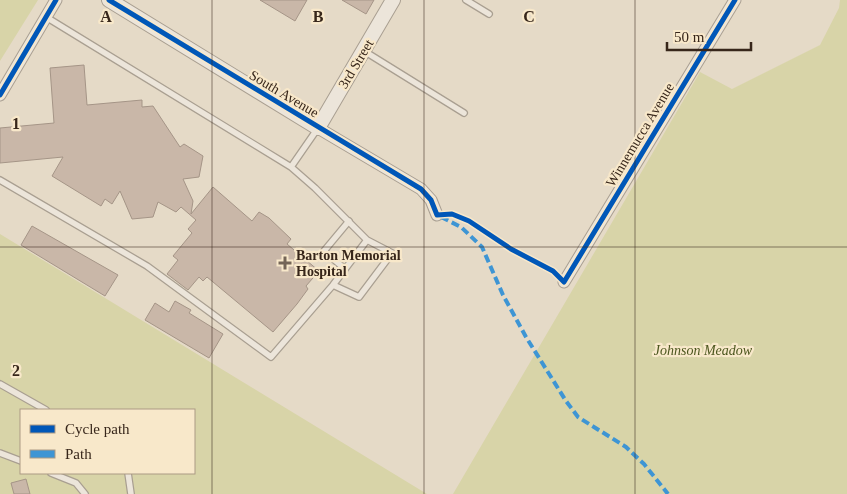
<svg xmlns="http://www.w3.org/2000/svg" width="847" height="494" font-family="Georgia,serif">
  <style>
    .green { fill: #d8d4a8; fill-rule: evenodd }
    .building { fill: #c9b7a8; stroke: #a59587 }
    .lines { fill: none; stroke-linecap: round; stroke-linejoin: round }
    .service-casing { stroke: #a99f91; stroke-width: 8 }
    .minor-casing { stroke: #a99f91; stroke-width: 13 }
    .tertiary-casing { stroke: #a99f91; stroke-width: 16 }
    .service { stroke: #ece5da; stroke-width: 5.5 }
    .minor { stroke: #ece5da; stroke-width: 11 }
    .tertiary { stroke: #ece5da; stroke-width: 14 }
    .quiet { stroke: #3e95d4; stroke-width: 4; stroke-dasharray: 8 4; stroke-linecap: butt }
    .cycleway-casing { stroke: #f8e8ca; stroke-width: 8 }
    .cycleway { stroke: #0057b8; stroke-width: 5 }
    .grid { fill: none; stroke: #37261a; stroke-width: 1; stroke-opacity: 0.55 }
    .poi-dot { fill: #746557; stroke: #f8e8ca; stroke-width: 2 }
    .labels { text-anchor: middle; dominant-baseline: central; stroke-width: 4.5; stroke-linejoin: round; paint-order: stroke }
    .street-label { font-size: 14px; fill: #37261a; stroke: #f8e8ca }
    .poi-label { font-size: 14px; font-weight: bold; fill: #37261a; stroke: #f8e8ca; text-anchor: start }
    .park-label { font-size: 14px; font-style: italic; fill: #4c561e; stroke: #f8e8ca }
    .grid-label { font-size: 16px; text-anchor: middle; font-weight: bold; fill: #37261a; stroke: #f8e8ca; stroke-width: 4.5; stroke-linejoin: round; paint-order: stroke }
  </style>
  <rect width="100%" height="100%" fill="#e5dac7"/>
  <path class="green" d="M0,0H38L0,61Z
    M840,0H847V494H453L700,72L732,89L820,45L839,8Z
    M0,234L427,494H0ZM21,410H194V473H21Z"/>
  <path class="building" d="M260,0H307L295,21Z
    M342,0H374L366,14Z
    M84,65L87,105L142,100V107L153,106L180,147L184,144L203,156L199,177L183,179L193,201L191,214L213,187L252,221L259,212L269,218L291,239L287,244L319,271L306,286L308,289L297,304L273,332L207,277L203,281L199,277L188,290L167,274L178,260L173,256L192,233L188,229L196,220L181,207L176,212L158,202L153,217L132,219L120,191L112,204L105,199L101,206L52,176L63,157L0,163V128L54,123L50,68Z
    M32,226L118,275L105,296L21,245Z
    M175,301L191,310L189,313L223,334L209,358L145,320L155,303L169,312Z
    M26,479L30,494H14L11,483Z"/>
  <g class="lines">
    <defs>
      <path id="service" d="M466,0L489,14
        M46,17L291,167L315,188L367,240L392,253L359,297L333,285
        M364,51L464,113
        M291,167L318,128
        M0,180L147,266L271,357L333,285L367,240
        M345,269L324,251L349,221
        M0,384L46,410
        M0,453L21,461
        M51,473L76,483L85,494
        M128,473L131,494"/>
      <path id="minor" d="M0,95L56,0
        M318,128L421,189L431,200L437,215
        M564,282L735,0"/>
      <path id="tertiary" d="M109,0L318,128L393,0"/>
    </defs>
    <use href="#service" class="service-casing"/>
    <use href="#minor" class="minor-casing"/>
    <use href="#tertiary" class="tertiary-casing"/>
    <use href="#service" class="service"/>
    <use href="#minor" class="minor"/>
    <use href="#tertiary" class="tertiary"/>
    <path class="quiet" d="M441,217L461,227L482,247L503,295L526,337L566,401L578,417L626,447L644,464L668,494"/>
    <defs>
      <path id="cycleway" d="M109,0L421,189L431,200L437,215L452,214L469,221L511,249L553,271L564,282L735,0
        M0,95L56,0"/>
    </defs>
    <use href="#cycleway" class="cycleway-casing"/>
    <use href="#cycleway" class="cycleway"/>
  </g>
  <path class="grid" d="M212,0V494M424,0V494M635,0V494M0,247H847"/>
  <path class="poi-dot" d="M282.5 255.5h5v5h5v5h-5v5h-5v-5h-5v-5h5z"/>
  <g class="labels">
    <g class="street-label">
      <text transform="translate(356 64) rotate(-59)">3rd Street</text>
      <text transform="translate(284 94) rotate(31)">South Avenue</text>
      <text transform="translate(640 135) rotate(-59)">Winnemucca Avenue</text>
    </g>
    <g class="poi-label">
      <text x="296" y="255">Barton Memorial<tspan x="296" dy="16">Hospital</tspan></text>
    </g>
    <g class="park-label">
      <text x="703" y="350">Johnson Meadow</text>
    </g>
  </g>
  <g class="grid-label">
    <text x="106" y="22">A</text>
    <text x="318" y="22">B</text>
    <text x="529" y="22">C</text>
    <text x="16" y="129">1</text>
    <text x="16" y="376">2</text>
  </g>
  <rect x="20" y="409" width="175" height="65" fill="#f8e8ca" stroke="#ab9a84"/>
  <rect x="30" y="425" width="25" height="8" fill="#0057b8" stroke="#ab9a84"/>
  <text x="65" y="434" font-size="15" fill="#37261a">Cycle path</text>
  <rect x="30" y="450" width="25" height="8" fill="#3e95d4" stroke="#ab9a84"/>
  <text x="65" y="459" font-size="15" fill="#37261a">Path</text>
  <path d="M667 42v8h84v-8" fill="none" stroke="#37261a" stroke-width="2.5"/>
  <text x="674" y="42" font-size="15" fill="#37261a" stroke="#f8e8ca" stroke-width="4" paint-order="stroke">50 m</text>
</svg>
